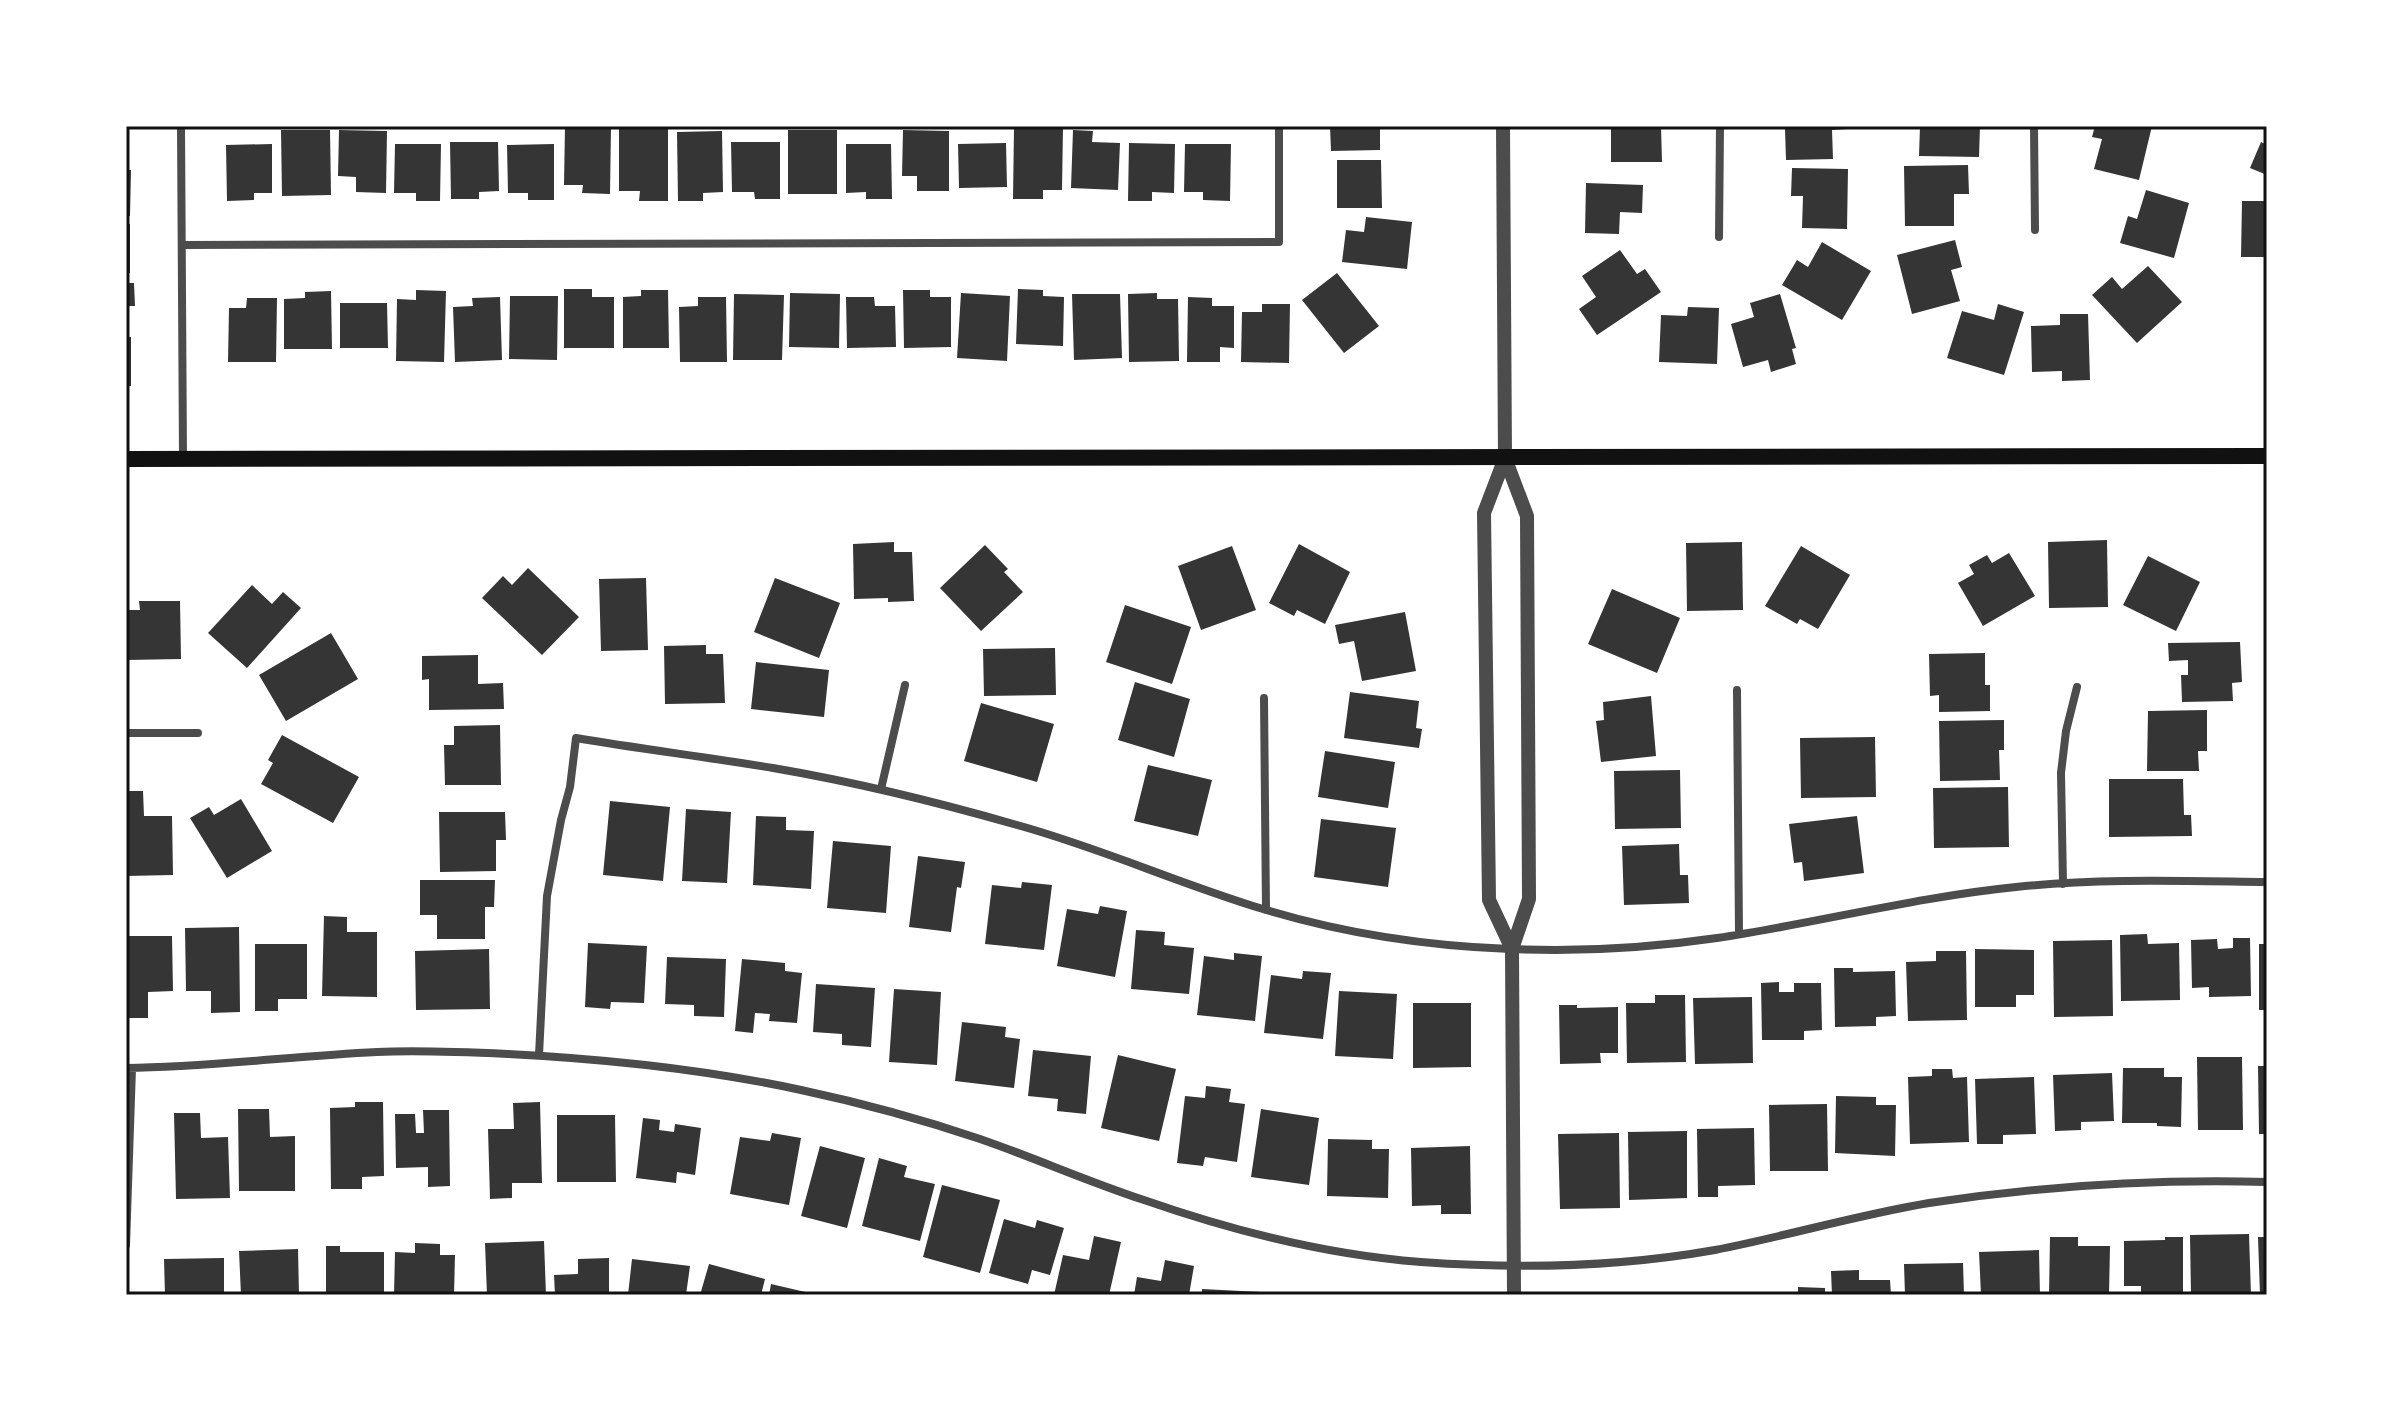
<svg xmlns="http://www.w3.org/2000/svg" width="2393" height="1421" font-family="Inter,sans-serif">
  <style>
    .building { fill: #353535 }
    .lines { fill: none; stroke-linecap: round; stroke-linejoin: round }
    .minor { stroke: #4c4c4c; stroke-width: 8 }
    .tertiary { stroke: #4c4c4c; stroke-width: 14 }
    .secondary { stroke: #111; stroke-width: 16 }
    .neatline { fill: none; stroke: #111; stroke-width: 3 }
  </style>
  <rect width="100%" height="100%" fill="#fff"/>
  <path class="building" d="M126,126H129V161H126Z
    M565,126H611L610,194L582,193L583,185H564Z
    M1032,126H1063L1062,190H1043V199H1013L1014,128H1032Z
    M1330,126H1380V150L1331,151Z
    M1611,126H1661L1662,162H1611Z
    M1775,126H1847V129L1832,130L1833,159L1786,160L1785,129H1775Z
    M1920,126H1980L1979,157L1919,156Z
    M2095,126H2152L2139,180L2094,169L2102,139L2092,137Z
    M619,128L668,129V201H639L640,191H619Z
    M281,130H330L331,195L282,196Z
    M339,130L387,131L386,193L356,192V177L338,176Z
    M788,130H837V194H788Z
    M903,130L949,131V191H917V176H902Z
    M1073,130L1093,131L1092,142L1120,143L1118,190L1071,188Z
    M722,131L723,192L703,193V201H678L677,132Z
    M450,142H498L499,191L479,192V199H451Z
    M731,142H780V199H755L754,192H732Z
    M2261,142L2267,145V175L2250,168Z
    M1006,143L1007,187L959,188L958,144Z
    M1129,143L1175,144L1174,193L1152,192V201H1128Z
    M272,144V193H254V200L227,201L226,145Z
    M395,144H441L440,201H416V193H394Z
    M554,144V200H528V193H508L507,145Z
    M846,144H891L892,199H866V192L846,193Z
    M1185,144H1231L1230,201L1203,200V192H1184Z
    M1337,160H1381L1382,208H1337Z
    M1968,165L1969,194H1954V226H1905L1904,166Z
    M1792,168L1848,169L1847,229L1802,228L1803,196H1791Z
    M126,170H131L130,216H126Z
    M1586,183L1643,185L1642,213L1620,212L1619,234L1585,233Z
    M2146,190L2189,203L2174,258L2120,243L2128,216L2137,219Z
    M2242,201H2267V257H2241Z
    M1366,217L1412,222L1407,269L1342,262L1346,230L1364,232Z
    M126,224H130V273H126Z
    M1955,240L1962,267L1951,270L1960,301L1912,314L1897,255Z
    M1822,242L1871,271L1842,320L1782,285L1797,260L1808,267Z
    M1620,250L1637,274L1645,269L1661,292L1597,335L1579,309L1596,297L1582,276Z
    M2148,266L2182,302L2137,343L2092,295L2112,277L2122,289Z
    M1337,273L1379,326L1344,353L1302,300Z
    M126,283H134L135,306H126Z
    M564,289H592V297H614V348H564Z
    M1018,289L1043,290V296L1064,297L1063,346L1016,344Z
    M416,290L446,291L444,362L396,361L397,299L416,300Z
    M641,290H668L669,348H623V297L641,296Z
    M903,290H930V297H951V347L904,348Z
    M331,291L332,349H284V299L305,298V292Z
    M790,293L840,294L839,348L789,347Z
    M961,293L1010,296L1007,361L957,358Z
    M1157,293V299H1178L1179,361L1129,362L1128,294Z
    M734,294L784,295L782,360H733Z
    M1072,294H1120L1122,358L1074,360Z
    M1780,294L1796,348L1792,349L1796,364L1771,372L1768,360L1743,367L1731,324L1754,317L1750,303Z
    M510,296H558L557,360L509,359Z
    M500,297L502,360L455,362L453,307L473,306L472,298Z
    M698,297H726L727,362H680L679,307L698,306Z
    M846,297H874L875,306H895L896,347L847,348Z
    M1188,297L1212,298V306H1234V348L1220,347V362H1187Z
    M247,298H277L276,362H228L229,308H246Z
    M340,303H387L388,348H340Z
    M1262,304H1290L1289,363L1241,362L1242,312H1262Z
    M1998,304L2024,312L2004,375L1947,358L1962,311L1994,320Z
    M1688,307L1719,308L1717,364L1659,362L1661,315L1687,316Z
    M2060,314H2088L2090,380L2062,381V371L2032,372L2031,326L2060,325Z
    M126,337H131V386H126Z
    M2107,540L2108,607L2049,608L2048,542Z
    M894,542V552H912L914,601L888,602V598L854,599L853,544Z
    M1742,542L1743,610L1687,611L1686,543Z
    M1299,544L1350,572L1325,624L1297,610L1294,616L1269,603Z
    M985,545L1008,569L1004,572L1023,592L981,631L940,588Z
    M1232,546L1256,610L1201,630L1178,566Z
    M1801,546L1850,575L1818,629L1800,619L1797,624L1765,606Z
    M2009,553L2035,596L1983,626L1958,583L1974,574L1969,565L1987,555L1992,563Z
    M2148,556L2200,582L2176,631L2123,605Z
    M528,568L579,617L542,655L482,598L503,576L512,585Z
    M646,578L648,650L601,651L599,579Z
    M775,578L840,603L819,658L754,632Z
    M252,585L272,604L283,592L301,608L247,668L208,633Z
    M1612,589L1680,618L1657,673L1588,644Z
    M139,601H180L181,659L126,660V610H140Z
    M1125,605L1191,627L1172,684L1106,662Z
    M1405,612L1416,671L1362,681L1354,641L1339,644L1335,625Z
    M331,633L358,679L286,721L259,675Z
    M2240,642L2242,682L2232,683L2233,701L2182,702L2181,675H2188V660L2169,661L2168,643Z
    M706,645V654H723L725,703L665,704L664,646Z
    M1055,648L1056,695L984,696L983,649Z
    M1985,653V685H1990V711L1939,712V695L1930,696L1929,654Z
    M478,655V684L503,683L504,709L429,710V679L422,680V656Z
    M756,662L829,670L824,717L751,709Z
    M1135,682L1190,699L1174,757L1118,740Z
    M1350,692L1419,701L1416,728L1422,729L1419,748L1344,738Z
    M1651,696L1656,756L1601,762L1596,721L1604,720L1603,702Z
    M981,703L1054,724L1037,782L964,761Z
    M2207,710V751H2198L2199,771H2147L2148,711Z
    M2004,720V750H1999L2000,780L1940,781L1939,721Z
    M500,725L501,785H445L444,745H454V726Z
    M282,735L359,777L333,823L261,784L273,763L268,760Z
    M1875,737L1876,797L1801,798L1800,738Z
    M1325,751L1395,762L1388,808L1318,797Z
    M1148,765L1212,780L1198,836L1134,821Z
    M1680,770L1681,828L1615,829L1614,771Z
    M2109,779H2183L2184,815H2191L2192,836L2109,837Z
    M2008,787L2009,847L1934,848L1933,788Z
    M126,791H143L144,816H172L173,875L126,876Z
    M241,799L272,851L227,878L190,818L209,807L214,815Z
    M610,801L670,807L663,881L603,875Z
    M686,809L731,812L727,883L682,881Z
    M439,812H505L506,840H496V871L440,872Z
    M756,816L786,817V830L814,831L811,889L753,885Z
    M1857,816L1864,873L1804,881L1802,862L1794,863L1789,824Z
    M1321,819L1396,828L1388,887L1314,877Z
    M833,841L891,846L886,913L827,908Z
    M1679,844L1680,875H1688L1689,903L1624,905L1622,846Z
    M918,856L965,862L961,888L957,887L951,932L909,927Z
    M420,880H495L494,907H485V939H437V915H420Z
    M1022,882L1052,885L1044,950L985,944L992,885L1021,888Z
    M1100,906L1127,911L1115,977L1057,966L1067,909L1098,914Z
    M324,916L347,917V932H377V997L322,996Z
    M239,927L240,1012L211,1013V991H186L185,928Z
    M1136,930L1165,932L1164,945L1194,948L1189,994L1131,989Z
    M2147,934L2148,944L2179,943L2180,1000L2121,1001L2120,935Z
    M126,936H172L173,991L148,992V1018H126Z
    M2233,938H2250L2251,996L2209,997V987L2192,988L2191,940L2217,939L2218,949L2233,948Z
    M2112,940L2113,1016L2054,1017L2053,941Z
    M588,943L647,946L644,1003L611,1002L610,1009L585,1007Z
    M255,944H307V999H278V1011H255Z
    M2259,944H2267V1010H2259Z
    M489,949L490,1009L416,1010L415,951Z
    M1975,949L2034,950V995H2016V1007H1975Z
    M1936,951H1966L1967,1020L1908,1021L1906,962L1936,961Z
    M1234,953L1262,956L1255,1021L1197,1015L1204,956L1234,960Z
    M667,957L726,959L724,1017L694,1016V1005L665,1004Z
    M742,959L785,963V971L802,973L797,1023L769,1021L770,1014L755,1013L753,1033L735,1031Z
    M1834,968H1853V972L1895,971L1896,1016L1876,1017V1026L1835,1027Z
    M1303,971L1331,973L1323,1039L1264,1033L1271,975L1302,979Z
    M1779,982V992H1794V983H1821L1822,1030L1804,1031V1040H1762L1761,983Z
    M816,984L875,988L871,1047L842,1045V1034L813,1032Z
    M894,989L941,992L937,1065L889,1062Z
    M1339,991L1397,994L1393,1059L1335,1056Z
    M1655,995H1685L1686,1062L1627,1063L1626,1003H1655Z
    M1752,997L1753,1063L1695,1064L1693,998Z
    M1413,1003H1471V1067L1413,1068Z
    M1559,1005H1577V1008L1618,1007V1053H1600L1601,1063L1560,1064Z
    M962,1022L1006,1027L1005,1037L1020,1039L1014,1088L955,1081Z
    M1033,1050L1091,1056L1086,1114L1057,1111L1058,1099L1028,1096Z
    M1118,1055L1176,1069L1159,1141L1101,1128Z
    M2197,1057H2242L2243,1130H2198Z
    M2258,1066H2267V1134H2259Z
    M2123,1068H2164V1077H2182L2181,1127L2157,1126V1123H2122Z
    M1932,1069H1952L1953,1078L1967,1077L1969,1142L1910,1144L1908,1077L1932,1076Z
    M2112,1073L2114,1121L2081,1122V1130L2055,1131L2053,1075Z
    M2034,1077L2036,1134L2003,1135V1144H1977L1975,1079Z
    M1206,1086L1231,1089L1229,1102L1245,1104L1237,1162L1205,1157L1203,1166L1177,1163L1185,1096L1205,1098Z
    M1836,1096L1876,1097V1105H1896L1895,1156L1835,1153Z
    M355,1102H383L384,1176L362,1177V1189H331L330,1108L355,1107Z
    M540,1102L542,1183H512V1198L490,1199L488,1129H514L513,1103Z
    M1827,1104L1828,1171H1770L1769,1105Z
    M238,1109H269L270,1137L295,1136V1191H239Z
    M1261,1109L1319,1118L1309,1185L1251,1177Z
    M423,1110H449L450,1186L428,1187V1167L396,1168L395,1114H415L416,1133H424Z
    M174,1113H200L201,1138L228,1137L230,1198L176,1199Z
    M557,1115H615L616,1182H557Z
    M643,1118L660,1120L659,1130L674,1132L675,1124L701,1128L695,1175L677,1172L676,1183L636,1178Z
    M1754,1128L1755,1185L1718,1186V1197H1698L1697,1129Z
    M1687,1131V1198L1629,1200L1628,1132Z
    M772,1133L801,1138L789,1205L730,1194L740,1137L770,1141Z
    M1619,1133L1620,1208L1560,1209L1558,1134Z
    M1328,1139L1372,1140V1149H1389L1388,1198L1327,1196Z
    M820,1146L865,1158L847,1228L801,1216Z
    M1470,1146L1471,1214H1441V1205L1412,1206L1411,1148Z
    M879,1158L907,1166L904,1177L935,1184L920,1241L862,1226Z
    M942,1185L1000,1200L980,1273L923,1257Z
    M1004,1219L1035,1228L1037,1220L1064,1228L1050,1275L1032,1270L1028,1284L989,1273Z
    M2249,1234L2251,1295H2191L2190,1235Z
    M1094,1236L1121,1242L1109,1295H1054L1063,1255L1089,1260Z
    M2050,1237H2078V1246H2110L2109,1295H2049Z
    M2165,1237H2183V1295H2141V1286H2124V1241L2165,1240Z
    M2258,1237H2267V1295H2260Z
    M544,1241L546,1295H487L485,1243Z
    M415,1243L440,1244V1255H455L454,1295H394L395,1252L415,1253Z
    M326,1246H340V1252H384V1295H326Z
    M298,1249L299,1295H241L239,1251Z
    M2039,1250L2040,1295H1981L1979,1252Z
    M224,1258V1295H165L164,1259Z
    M609,1258V1295H555L554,1275L578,1274V1259Z
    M632,1259L690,1266L686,1295H628Z
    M1165,1260L1194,1266L1189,1295H1134L1137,1277L1161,1281Z
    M1963,1263L1964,1295H1905L1904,1264Z
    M709,1264L765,1279L761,1295H700Z
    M1859,1270V1280H1890L1891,1295H1832L1831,1271Z
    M771,1284L814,1294V1295H769Z
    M1798,1287L1825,1288V1295H1798Z
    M1202,1289L1261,1292V1295H1202Z"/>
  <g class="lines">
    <path class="minor" d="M181,126L183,459
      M2034,126L2035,230
      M1719,237L1720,126
      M182,245L1279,242V126
      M1737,690L1739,934
      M1264,698L1266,910
      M126,733H198
      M881,789L905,685
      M2063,884L2061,773L2066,731L2077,687
      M539,1055L547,896L561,820L570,787L576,738C641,749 707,757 773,768C855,782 937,802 1017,825C1101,848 1180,884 1263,909C1342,933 1428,946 1510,949C1579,952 1649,948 1717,938C1817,923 1916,897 2016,887C2099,878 2183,881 2267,882
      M126,1068C210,1067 293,1056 377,1052C421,1050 465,1052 508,1054C607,1059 704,1069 801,1090C862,1103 921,1119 980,1139C1035,1158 1089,1182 1144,1200C1233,1231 1327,1255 1421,1262C1518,1269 1619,1267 1715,1250C1787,1236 1857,1215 1929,1203C2041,1186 2154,1179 2267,1182
      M126,1245L132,1068"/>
    <path class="tertiary" d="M1503,126L1505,458L1527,516L1529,899L1512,949L1514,1295
      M1505,458L1484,513L1489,900L1512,949"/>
    <path class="secondary" d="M126,459L2267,456"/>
  </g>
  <rect width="2393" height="1421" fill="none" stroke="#ffffff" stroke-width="256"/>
  <rect x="128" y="128" width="2137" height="1165" class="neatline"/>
</svg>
